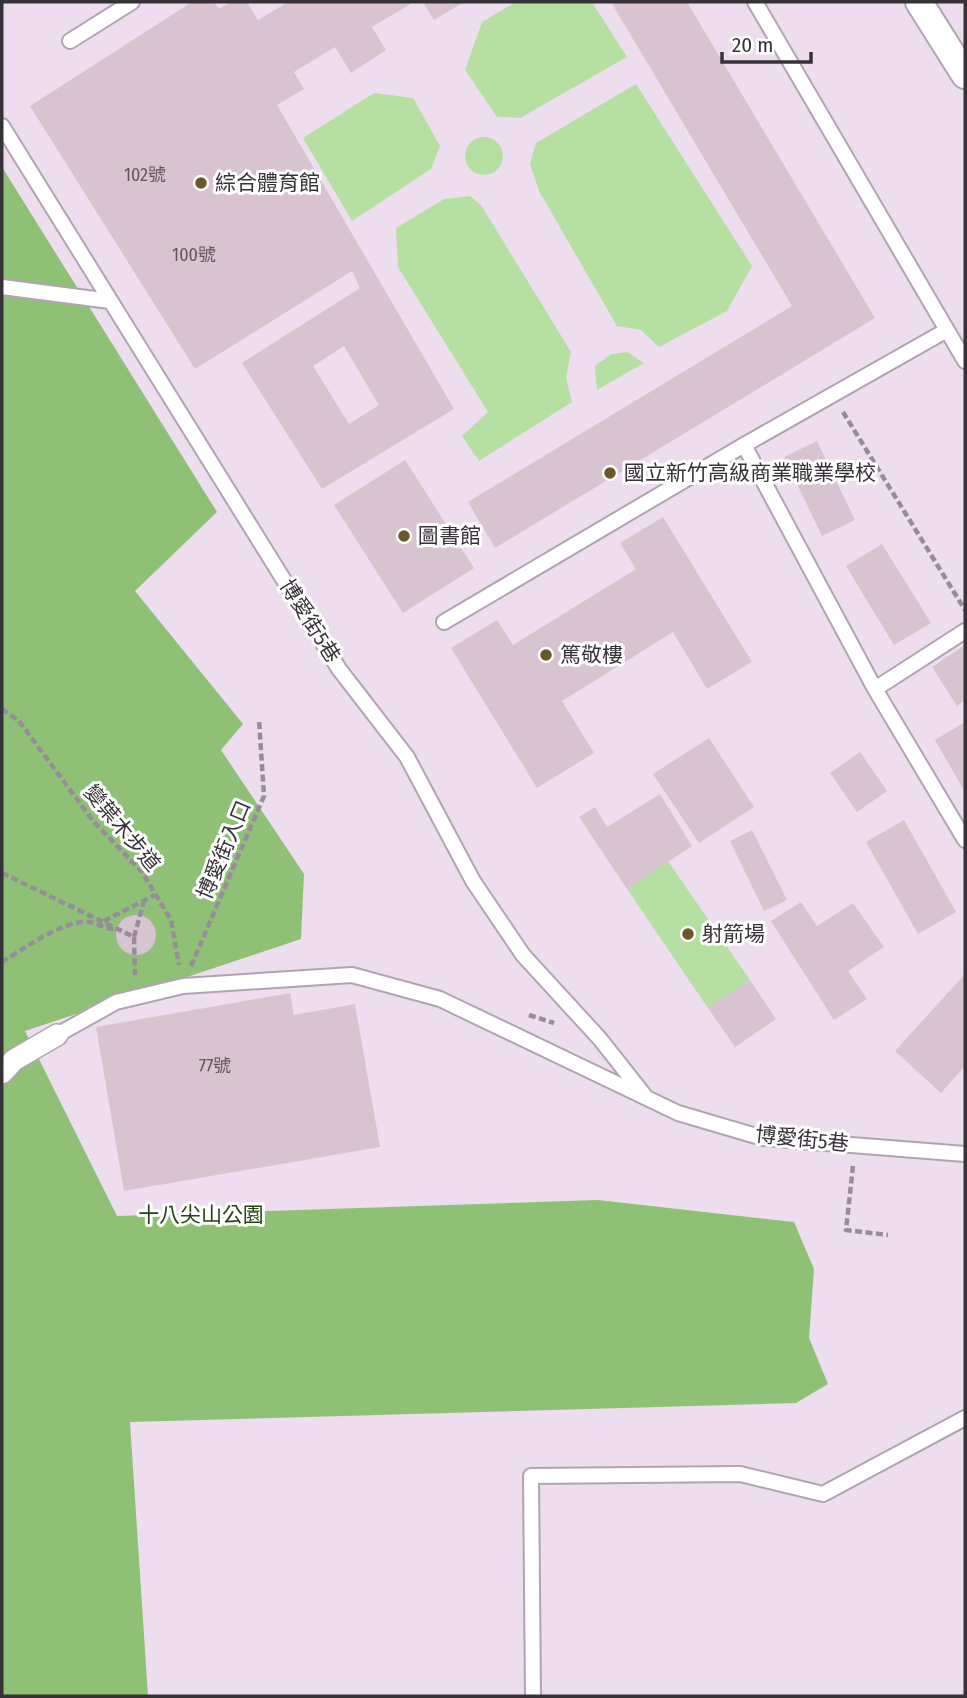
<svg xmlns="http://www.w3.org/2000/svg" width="967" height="1698" font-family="'Fira Sans Condensed','Noto Sans TC',sans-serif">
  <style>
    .green { fill: #b5e0a1 }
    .forest { fill: #8ec176 }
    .building { fill: #d8c3d1; fill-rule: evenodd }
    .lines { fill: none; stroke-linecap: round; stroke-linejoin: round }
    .service-casing { stroke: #b2a3b4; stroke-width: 18 }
    .pedestrian-casing { stroke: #b2a3b4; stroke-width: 24 }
    .minor-casing { stroke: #b2a3b4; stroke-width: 30 }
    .path { stroke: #978c99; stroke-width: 4.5; stroke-dasharray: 7 3.5; stroke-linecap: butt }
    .service { stroke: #fff; stroke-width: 14 }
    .pedestrian { stroke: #fff; stroke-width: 21 }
    .minor { stroke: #fff; stroke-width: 26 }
    .poi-dot { fill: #6c5726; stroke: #fff; stroke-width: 2.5 }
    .labels { text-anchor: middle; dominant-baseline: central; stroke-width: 6; stroke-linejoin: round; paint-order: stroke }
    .number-label { font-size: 18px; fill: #5f565e }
    .poi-label { font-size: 21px; fill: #373138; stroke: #fff; text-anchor: start }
    .street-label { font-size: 21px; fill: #373138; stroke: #fff }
    .park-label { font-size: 21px; fill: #234410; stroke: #fff }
  </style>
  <rect width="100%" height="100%" fill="#edddef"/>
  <path class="green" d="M516,2H592L627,57L520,118L497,117L465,70L482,22Z
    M636,84L752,266L727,311L659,347L641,330L617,326L539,191L530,164L536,143Z
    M374,93L413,98L440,146L431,169L352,221L303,138Z
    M465 156a19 19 0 1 1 38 0a19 19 0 1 1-38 0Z
    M470,196L481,205L571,352L566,378L572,402L479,461L462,436L488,412L398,267L396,228L444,199Z
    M627,352L644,363L597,390L595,366L611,354Z
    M668,861L750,980L708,1008L627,889Z"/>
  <path class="forest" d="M2,167L217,512L135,591L243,724L221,750L304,874L301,939L25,1031L117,1216L598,1200L794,1222L814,1269L809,1338L828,1384L796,1403L130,1422L148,1696H2Z"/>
  <path class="building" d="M192,2H214L219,9L231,2H247L258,20L288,2H414L372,27L386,50L351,73L335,47L294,72L304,89L277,105L454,409L322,489L242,363L360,288L352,271L195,369L30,106ZM344,346L379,405L349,424L313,366Z
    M423,2H464L434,20Z
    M611,2H687L875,318L495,548L468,502L792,306Z
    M817,441L855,520L822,536L784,457Z
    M405,460L474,568L403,613L334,505Z
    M663,517L752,662L707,689L673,632L562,701L594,753L537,788L451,648L497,620L513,645L636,569L620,543Z
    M882,544L931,623L894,645L846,566Z
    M965,645V700L957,706L932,667Z
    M965,722V792L935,740Z
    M709,738L754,807L699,843L653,774Z
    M860,752L887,791L857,812L830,773Z
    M660,794L692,846L627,889L579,817L595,807L607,827Z
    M904,820L956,912L918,934L866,842Z
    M752,830L787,900L764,911L730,841Z
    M801,902L817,926L853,903L884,947L848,971L867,999L834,1020L771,921Z
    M116 935a20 20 0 1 1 40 0a20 20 0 1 1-40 0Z
    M965,974V1066L941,1093L895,1051Z
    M750,980L776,1019L735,1047L708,1008Z
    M290,993L294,1015L355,1004L380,1147L124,1191L96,1027Z"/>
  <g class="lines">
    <defs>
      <path id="service" d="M755,2L965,361
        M70,41L132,2
        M2,126L339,669L407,757L473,881L523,955L600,1039L645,1096
        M2,287L110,301
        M744,445L875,689L965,840
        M444,622L744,445L947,330
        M875,689L965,631
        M57,1035L116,1002L183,986L352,975L440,999L678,1113L763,1138L965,1154
        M533,1696L531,1476L740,1474L823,1494L965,1418"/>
      <path id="pedestrian" d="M2,1073L14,1060L57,1035"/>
      <path id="minor" d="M919,2L965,75"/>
    </defs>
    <use href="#service" class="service-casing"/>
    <use href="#pedestrian" class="pedestrian-casing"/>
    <use href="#minor" class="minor-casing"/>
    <path class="path" d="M843,412L965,610
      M2,709L19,721L93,821L142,872L171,920L179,965
      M2,873L134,937L135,975
      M104,921L155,895
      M134,937L144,901
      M2,962C25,948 53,927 81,922C95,920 105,931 118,929
      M191,966L264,796L259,720
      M529,1015L554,1023
      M853,1166L846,1230L888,1235"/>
    <use href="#service" class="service"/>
    <use href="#pedestrian" class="pedestrian"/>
    <use href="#minor" class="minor"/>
  </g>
  <g class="poi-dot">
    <circle cx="201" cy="183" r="7"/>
    <circle cx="610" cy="473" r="7"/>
    <circle cx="404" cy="536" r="7"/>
    <circle cx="546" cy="655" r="7"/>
    <circle cx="688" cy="934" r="7"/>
  </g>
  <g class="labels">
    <g class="number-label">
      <text x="145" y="175">102號</text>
      <text x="194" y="255">100號</text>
      <text x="215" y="1066">77號</text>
    </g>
    <g class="poi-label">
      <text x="215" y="183">綜合體育館</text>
      <text x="624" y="473">國立新竹高級商業職業學校</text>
      <text x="418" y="536">圖書館</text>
      <text x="560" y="655">篤敬樓</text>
      <text x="702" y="934">射箭場</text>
    </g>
    <g class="street-label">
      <text transform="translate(310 621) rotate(58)">博愛街5巷</text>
      <text transform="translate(122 828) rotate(50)">變葉木步道</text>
      <text transform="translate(224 850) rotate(-67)">博愛街入口</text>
      <text transform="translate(802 1139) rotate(6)">博愛街5巷</text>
    </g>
    <g class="park-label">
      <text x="201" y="1215">十八尖山公園</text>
    </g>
  </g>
  <rect width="967" height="1698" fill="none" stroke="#373138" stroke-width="7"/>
  <path d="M722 52v10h89v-10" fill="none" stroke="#373138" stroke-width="3.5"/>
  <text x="732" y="52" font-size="21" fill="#373138" stroke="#ffffff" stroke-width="5" paint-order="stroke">20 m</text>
</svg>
